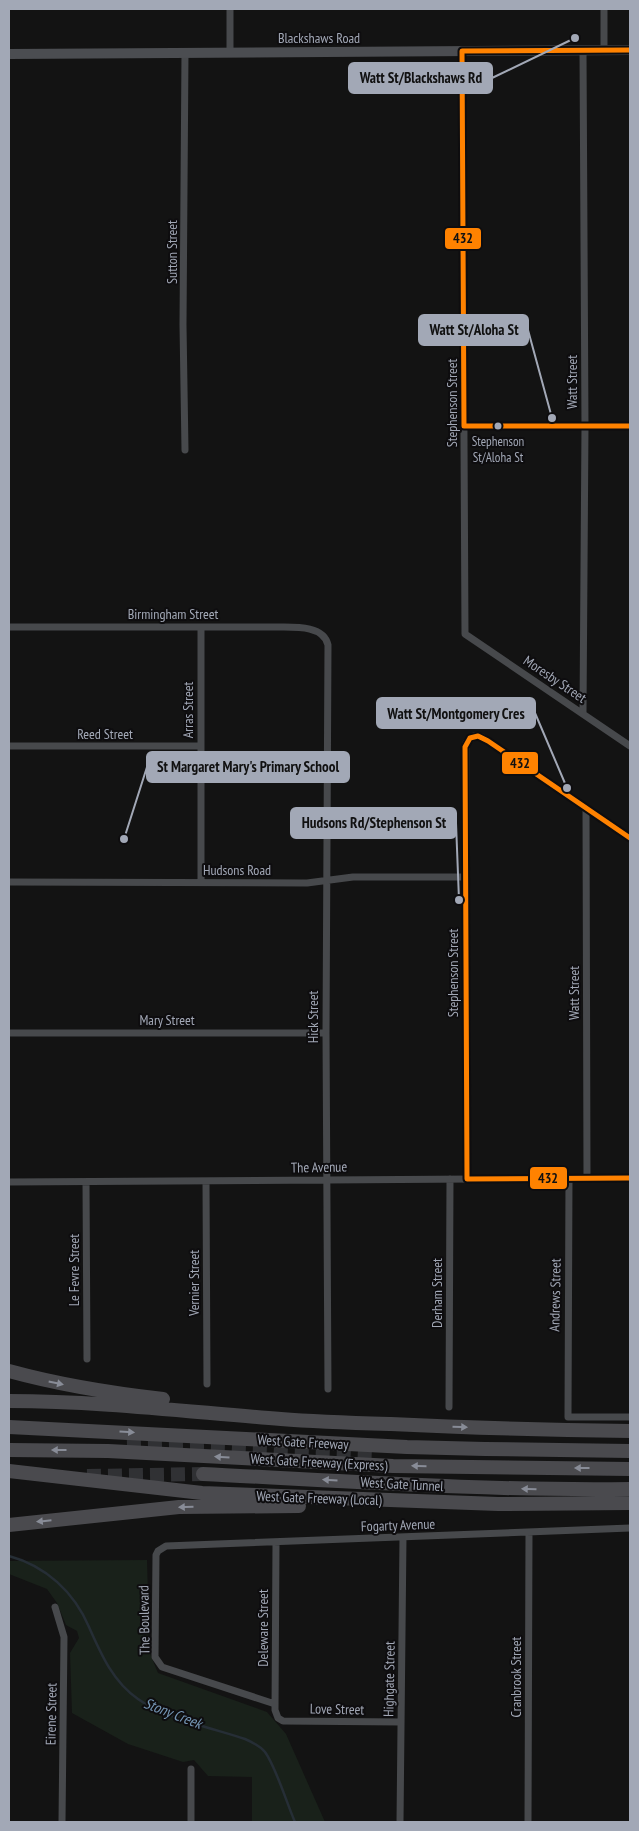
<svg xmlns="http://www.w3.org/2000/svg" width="639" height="1831" font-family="'PT Sans Narrow',sans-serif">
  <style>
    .green { fill: #19211a }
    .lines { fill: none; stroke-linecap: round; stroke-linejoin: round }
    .stream { stroke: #262e36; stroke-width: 2.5 }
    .highway-tunnel { stroke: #303134; stroke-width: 14; stroke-dasharray: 14 7; stroke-linecap: butt }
    .street { stroke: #47494c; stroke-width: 7 }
    .secondary { stroke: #4b4d51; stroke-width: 10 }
    .highway { stroke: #4a4a4e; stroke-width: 14 }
    .bus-1-casing { stroke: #0e0d0f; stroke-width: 9 }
    .bus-1 { stroke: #ff8200; stroke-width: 5 }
    .oneway { fill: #888c97 }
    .bus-dot { fill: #a2a8b6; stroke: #0e0d0f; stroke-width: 2 }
    .labels { text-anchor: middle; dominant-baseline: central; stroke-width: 4; stroke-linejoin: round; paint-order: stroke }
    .bus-label { font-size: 13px; fill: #a2a8b6; stroke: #0e0d0f }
    .street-label { font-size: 14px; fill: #a2a8b6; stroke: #0e0d0f }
    .water-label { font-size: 15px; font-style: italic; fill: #7596b5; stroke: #0e0d0f }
    .leader { fill: none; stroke: #a2a8b6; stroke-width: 2 }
    .callout-dot { fill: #a2a8b6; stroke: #0e0d0f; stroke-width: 2 }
    .callout { fill: #a2a8b6; stroke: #a2a8b6; stroke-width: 2 }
    .callout-label { font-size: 15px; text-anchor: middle; font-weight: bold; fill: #111 }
    .line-badge { stroke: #0e0d0f; stroke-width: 2 }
    .pale-badge-label { font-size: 14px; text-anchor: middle; font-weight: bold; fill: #111 }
  </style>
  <rect width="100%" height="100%" fill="#131313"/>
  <path class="green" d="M147,1560L148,1597L150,1598L148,1649L158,1673L267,1712L286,1734L325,1822H252V1777L208,1776L194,1760L183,1762L128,1744L72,1713L70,1653L79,1638L77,1631L66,1625L57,1603L47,1589L9,1574V1561Z"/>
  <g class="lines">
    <path class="stream" d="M9,1556C46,1566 74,1592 89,1627C101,1654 113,1682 138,1699C162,1717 215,1729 245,1739C252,1742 260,1746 265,1752C276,1767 287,1804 295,1822"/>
    <path class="highway-tunnel" d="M127,1447L211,1445L375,1452
      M87,1476L203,1474"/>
    <path class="street" d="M230,9V53
      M604,9V50
      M462,51L465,634L630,746
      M583,51L585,426L583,713
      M464,426H630
      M185,450L183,325L185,53
      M9,627H277C294,627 324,625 328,645L326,1033L328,1389
      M9,746H201
      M586,808L587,1178
      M9,882L307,883L353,877H465
      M201,882V627
      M9,1033H326
      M569,1178L568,1417H630
      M467,1179L466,743L474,736L482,737L630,838
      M9,1182L630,1178
      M86,1182L87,1359
      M206,1182L207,1384
      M449,1407L450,1179
      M276,1542L275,1710L278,1718L283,1721L401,1722
      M55,1607L64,1637L62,1822
      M275,1704L162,1667L155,1657L156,1555L158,1551L166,1546L630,1528
      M191,1822V1769
      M400,1822L403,1537
      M528,1822L529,1532"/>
    <path class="secondary" d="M9,54L630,50"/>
    <path class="highway" d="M9,1371C60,1385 110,1393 163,1399
      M9,1401C100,1401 190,1412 281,1419C318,1422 355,1423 391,1424C471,1428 550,1430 630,1431
      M9,1427L407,1447L485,1449L630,1451
      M9,1450L108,1451L393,1466L630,1469
      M9,1471L202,1493L498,1504L630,1503
      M203,1474C346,1481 488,1491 630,1489
      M9,1525L179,1507L299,1506"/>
    <defs>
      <path id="bus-1" d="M462,51L464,426
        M462,51L630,50
        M464,426H630
        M470,738L478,736L488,741L630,838
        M467,1179L465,747L470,738
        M467,1179L630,1178"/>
    </defs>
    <use href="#bus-1" class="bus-1-casing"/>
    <use href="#bus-1" class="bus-1"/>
  </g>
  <defs><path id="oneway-solid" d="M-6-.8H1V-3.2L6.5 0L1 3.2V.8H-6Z" transform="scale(1.25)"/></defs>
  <g class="oneway">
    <use href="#oneway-solid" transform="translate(56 1383) rotate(12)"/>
    <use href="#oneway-solid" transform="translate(460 1427) rotate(2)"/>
    <use href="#oneway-solid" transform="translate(127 1432) rotate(3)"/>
    <use href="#oneway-solid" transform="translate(59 1450) rotate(-180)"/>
    <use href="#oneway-solid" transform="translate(222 1457) rotate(-176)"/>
    <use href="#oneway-solid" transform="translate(419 1466) rotate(-179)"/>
    <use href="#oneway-solid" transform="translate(582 1468) rotate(-180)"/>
    <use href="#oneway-solid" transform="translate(330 1480) rotate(-177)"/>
    <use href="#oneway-solid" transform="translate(529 1489) rotate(-178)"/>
    <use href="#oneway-solid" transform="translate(186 1507) rotate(178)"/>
    <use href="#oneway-solid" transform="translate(44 1521) rotate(174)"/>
  </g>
  <circle class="bus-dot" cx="498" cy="426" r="4.5"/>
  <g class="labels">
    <g class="bus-label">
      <text x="498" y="441">Stephenson<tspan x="498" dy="16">St/Aloha St</tspan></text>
    </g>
    <g class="street-label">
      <text x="319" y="38">Blackshaws Road</text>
      <text transform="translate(172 252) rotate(-90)">Sutton Street</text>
      <text transform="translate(572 382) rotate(-90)">Watt Street</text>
      <text transform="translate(452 403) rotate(-90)">Stephenson Street</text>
      <text x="173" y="614">Birmingham Street</text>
      <text transform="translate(555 679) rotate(34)">Moresby Street</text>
      <text transform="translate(188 710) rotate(-90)">Arras Street</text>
      <text x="105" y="734">Reed Street</text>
      <text x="237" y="870">Hudsons Road</text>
      <text transform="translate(453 973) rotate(-90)">Stephenson Street</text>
      <text transform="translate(574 993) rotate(-90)">Watt Street</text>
      <text transform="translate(313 1017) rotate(-90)">Hick Street</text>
      <text x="167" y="1020">Mary Street</text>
      <text transform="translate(319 1167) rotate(-1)">The Avenue</text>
      <text transform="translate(74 1270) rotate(-90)">Le Fevre Street</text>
      <text transform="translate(194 1283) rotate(-90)">Vernier Street</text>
      <text transform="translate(437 1293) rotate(-90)">Derham Street</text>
      <text transform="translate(555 1295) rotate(-89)">Andrews Street</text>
      <text transform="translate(303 1442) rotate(3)">West Gate Freeway</text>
      <text transform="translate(319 1462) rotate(3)">West Gate Freeway (Express)</text>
      <text transform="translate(402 1484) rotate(3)">West Gate Tunnel</text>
      <text transform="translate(319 1498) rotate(2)">West Gate Freeway (Local)</text>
      <text transform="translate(398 1525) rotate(-2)">Fogarty Avenue</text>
      <text transform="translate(144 1620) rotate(-91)">The Boulevard</text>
      <text transform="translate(263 1628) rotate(-90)">Deleware Street</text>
      <text transform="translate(516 1677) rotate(-90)">Cranbrook Street</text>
      <text transform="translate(389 1679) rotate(-89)">Highgate Street</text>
      <text transform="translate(337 1709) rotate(1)">Love Street</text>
      <text transform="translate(51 1714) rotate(-89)">Eirene Street</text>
    </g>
    <g class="water-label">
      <text transform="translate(173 1713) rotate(21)">Stony Creek</text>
    </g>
  </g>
  <path class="leader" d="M575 38L492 78M552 418L528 330M567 788L535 713M124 839L147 767M459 900L456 823"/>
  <g class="callout-dot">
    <circle cx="575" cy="38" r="5"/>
    <circle cx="552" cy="418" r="5"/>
    <circle cx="567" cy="788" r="5"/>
    <circle cx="124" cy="839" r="5"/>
    <circle cx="459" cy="900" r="5"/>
  </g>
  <g class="callout">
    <rect x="349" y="63" width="143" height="30" rx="5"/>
    <rect x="419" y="315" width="109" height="30" rx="5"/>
    <rect x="377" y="698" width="158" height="30" rx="5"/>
    <rect x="147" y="752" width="202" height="30" rx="5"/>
    <rect x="291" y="808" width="165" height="30" rx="5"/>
  </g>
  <g class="callout-label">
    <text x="421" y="83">Watt St/Blackshaws Rd</text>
    <text x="474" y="335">Watt St/Aloha St</text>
    <text x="456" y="719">Watt St/Montgomery Cres</text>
    <text x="248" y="772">St Margaret Mary's Primary School</text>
    <text x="374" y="828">Hudsons Rd/Stephenson St</text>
  </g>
  <g class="line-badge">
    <rect x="444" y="227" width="38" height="23" rx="5" fill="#ff8200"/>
    <rect x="501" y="751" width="38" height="24" rx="5" fill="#ff8200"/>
    <rect x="529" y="1166" width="39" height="24" rx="5" fill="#ff8200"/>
  </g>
  <g class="pale-badge-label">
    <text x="463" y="243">432</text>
    <text x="520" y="768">432</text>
    <text x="548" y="1183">432</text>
  </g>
  <rect width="639" height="1831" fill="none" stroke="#a2a8b6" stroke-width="20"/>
</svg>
